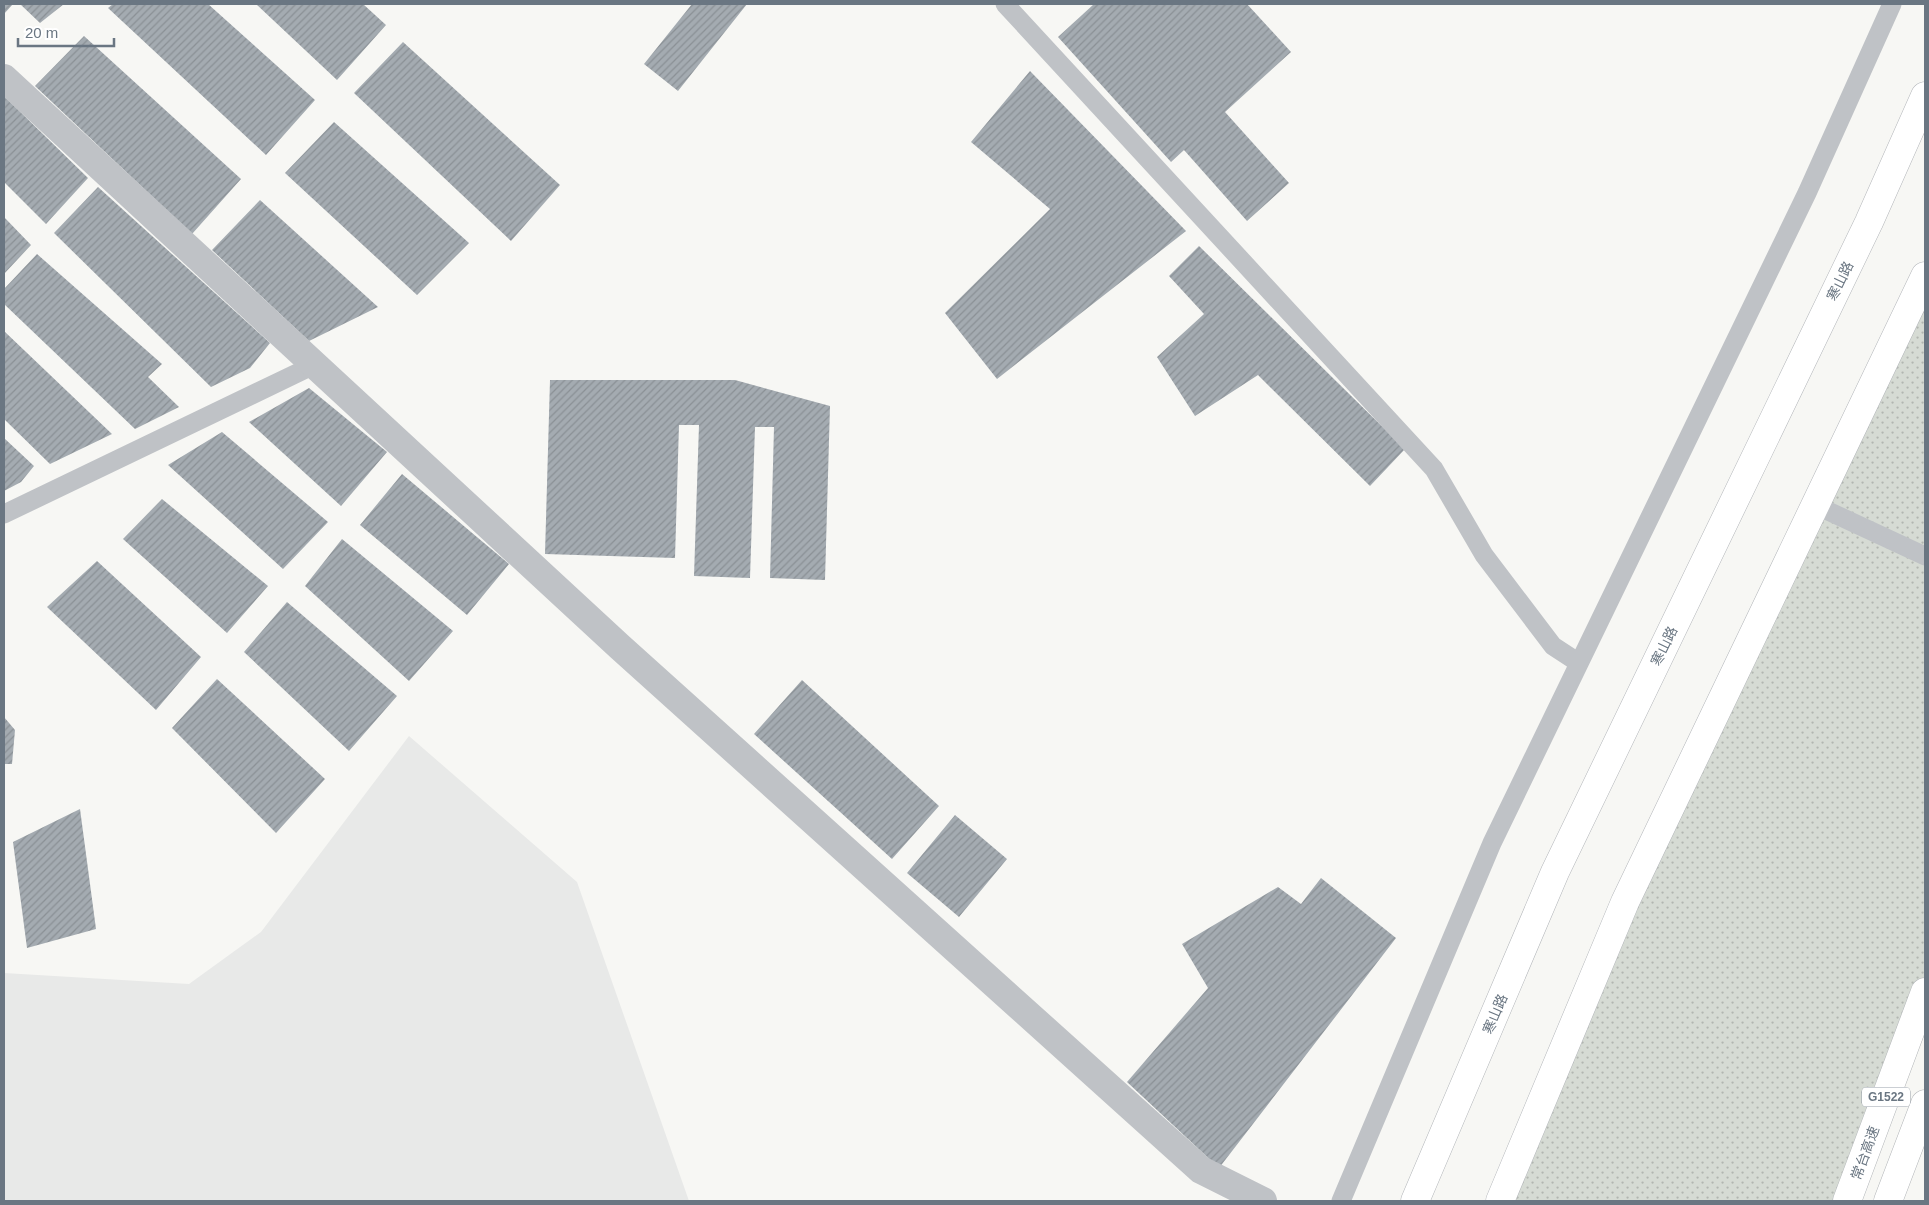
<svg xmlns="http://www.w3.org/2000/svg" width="1929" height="1205" font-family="Helvetica,'Noto Sans SC',sans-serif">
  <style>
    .built { fill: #e8e9e8 }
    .grass { fill: url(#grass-dots) }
    .building { fill: url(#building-hatch) }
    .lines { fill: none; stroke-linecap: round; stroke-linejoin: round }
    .primary-casing { stroke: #b3b6ba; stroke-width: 29 }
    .highway-casing { stroke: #b3b6b9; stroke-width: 29 }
    .lane { stroke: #bfc2c6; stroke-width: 19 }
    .street { stroke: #bfc2c6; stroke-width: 28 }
    .primary { stroke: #fff; stroke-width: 28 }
    .highway { stroke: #fff; stroke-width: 28 }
    .labels { text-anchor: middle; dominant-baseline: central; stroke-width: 5; stroke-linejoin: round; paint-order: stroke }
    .shield { fill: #fff; stroke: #979fa8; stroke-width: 1 }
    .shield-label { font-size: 12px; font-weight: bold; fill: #6a7682 }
    .street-label { font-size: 14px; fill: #6a7682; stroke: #fff }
  </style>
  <defs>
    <pattern id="grass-dots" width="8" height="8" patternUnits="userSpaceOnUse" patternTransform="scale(1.25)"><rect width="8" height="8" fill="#d6dbd4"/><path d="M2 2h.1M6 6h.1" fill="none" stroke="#b2b6b1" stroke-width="1.8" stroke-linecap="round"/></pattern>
    <pattern id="building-hatch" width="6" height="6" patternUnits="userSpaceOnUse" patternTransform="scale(1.25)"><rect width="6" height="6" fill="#a4abb1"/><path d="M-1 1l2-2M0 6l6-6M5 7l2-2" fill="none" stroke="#8a9095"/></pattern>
  </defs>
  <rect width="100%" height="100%" fill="#f7f7f4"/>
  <path class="built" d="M409,736L577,882L689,1201H4V973L189,984L261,932Z"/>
  <path class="grass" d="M1925,276V992L1847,1201H1500Z"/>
  <path class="building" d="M4,4H13L4,14Z
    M20,4H64L40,23Z
    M113,4H208L315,100L266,155L108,8Z
    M256,4H363L386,25L337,80Z
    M692,4H747L678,91L644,64Z
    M1094,4H1247L1291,52L1225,112L1289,183L1247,221L1184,150L1171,162L1058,37Z
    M84,36L241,179L192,234L35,86Z
    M403,42L560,185L511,241L354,93Z
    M1030,71L1186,231L997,379L945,313L1050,209L971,142Z
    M4,96L88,178L46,224L4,182Z
    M334,122L469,243L417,295L285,173Z
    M98,187L270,343L250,368L211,387L54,233Z
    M260,200L378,307L309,341L212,250Z
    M4,217L31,245L4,274Z
    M1199,246L1405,449L1370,486L1258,375L1195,416L1157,357L1204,314L1169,276Z
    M37,254L162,364L148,377L179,407L135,429L4,304V289Z
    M4,331L112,434L50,464L4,419Z
    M550,380H735L830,406L825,580L770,578L774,427H755L750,578L694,576L699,425H679L675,558L545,554Z
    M309,388L387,452L341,506L249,422Z
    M222,432L328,522L283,569L168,465Z
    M4,438L34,466L21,482L4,491Z
    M402,474L509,564L467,615L360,525Z
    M162,499L268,586L227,633L123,539Z
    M342,539L453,631L409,681L305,586Z
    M97,561L201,657L156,710L47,607Z
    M287,602L397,696L349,751L244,652Z
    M217,679L325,779L276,833L172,728Z
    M802,680L939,806L892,859L754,734Z
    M4,717L15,730L12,764H4Z
    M80,809L96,929L27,948L13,842Z
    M955,815L1007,859L959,917L907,873Z
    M1321,878L1396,938L1219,1168L1127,1082L1208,988L1182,944L1278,887L1301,904Z"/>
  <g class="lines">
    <defs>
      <path id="primary" d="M1415,1201L1555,872L1869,222L1925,96
        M1500,1201L1625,902L1925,276"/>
      <path id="highway" d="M1847,1201L1925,992
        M1888,1201L1925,1104"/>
    </defs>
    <use href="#primary" class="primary-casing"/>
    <use href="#highway" class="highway-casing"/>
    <path class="lane" d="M1005,4L1434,469L1484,555L1553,646L1579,663
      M1815,505L1925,556
      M4,514L314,365
      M1341,1201L1492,843L1807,193L1892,4"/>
    <path class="street" d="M4,78L620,647L1201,1170L1263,1201"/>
    <use href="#primary" class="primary"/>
    <use href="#highway" class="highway"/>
  </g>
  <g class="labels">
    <rect class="shield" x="1862" y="1087.5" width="48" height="19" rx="4"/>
    <g class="shield-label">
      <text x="1886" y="1097">G1522</text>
    </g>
    <g class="street-label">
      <text transform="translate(1840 281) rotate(-64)">寒山路</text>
      <text transform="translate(1664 646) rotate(-64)">寒山路</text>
      <text transform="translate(1495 1014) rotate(-67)">寒山路</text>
      <text transform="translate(1865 1153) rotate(-70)">常台高速</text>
    </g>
  </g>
  <rect width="1929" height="1205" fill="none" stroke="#6a7682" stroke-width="10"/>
  <path d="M18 38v8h96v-8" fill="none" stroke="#6a7682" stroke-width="2.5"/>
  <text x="25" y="38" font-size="15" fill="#6a7682" stroke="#ffffff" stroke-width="4" paint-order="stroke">20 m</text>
</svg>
